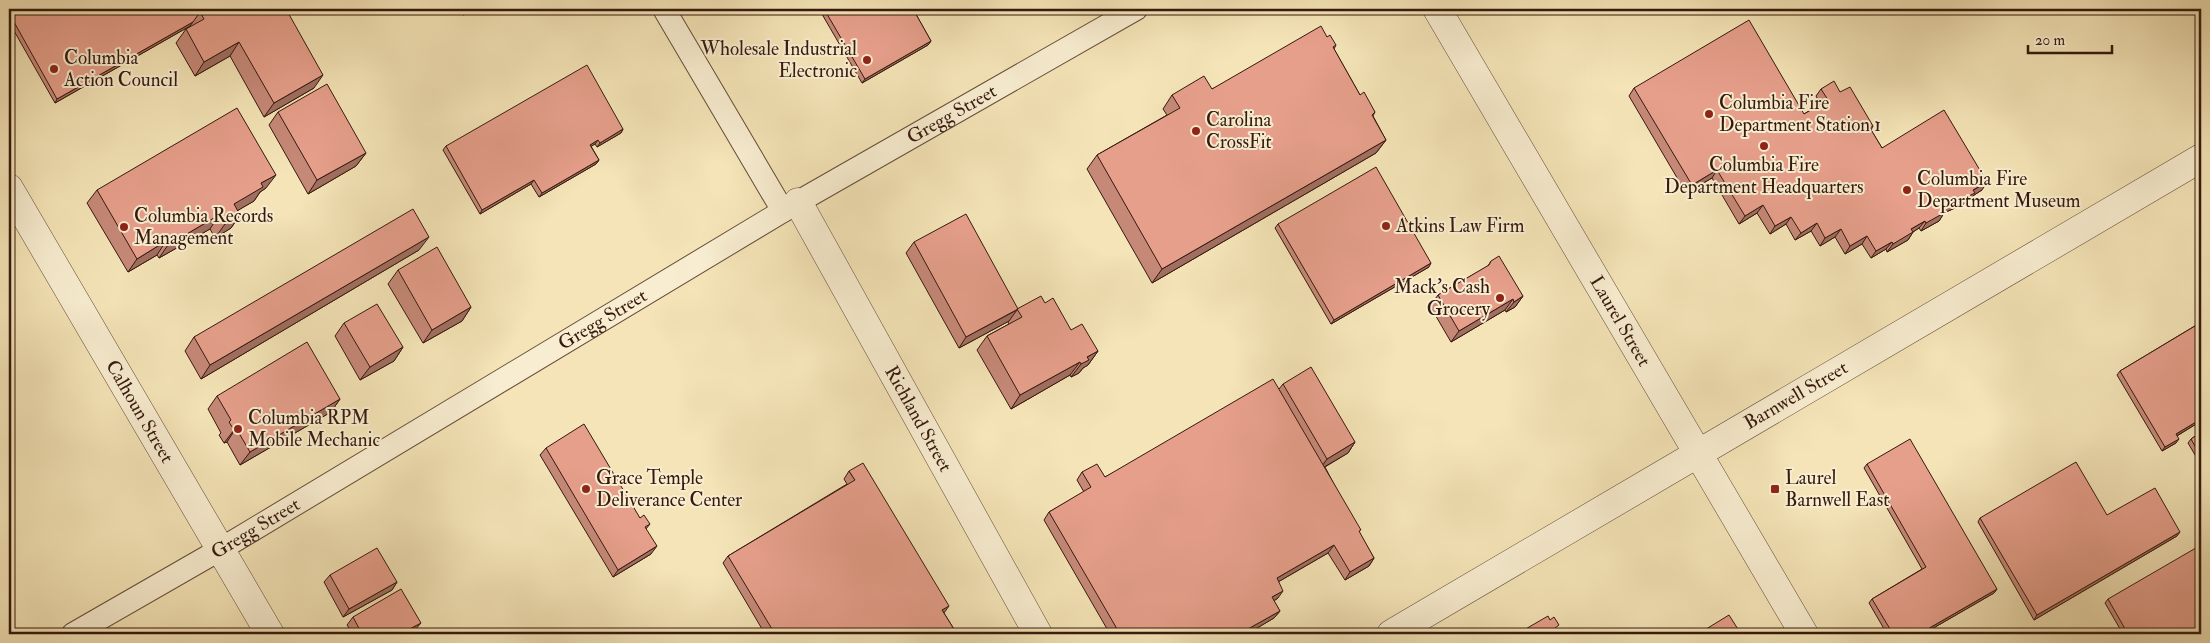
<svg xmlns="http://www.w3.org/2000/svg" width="2210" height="643" font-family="'IM FELL Double Pica',serif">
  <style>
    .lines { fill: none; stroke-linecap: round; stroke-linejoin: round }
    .minor-casing { stroke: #654c38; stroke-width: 24 }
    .tertiary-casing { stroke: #654c38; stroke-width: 29 }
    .minor { stroke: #f8edd0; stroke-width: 22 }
    .tertiary { stroke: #f8edd0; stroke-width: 28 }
    .wall { fill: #c68978; stroke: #35190e }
    .shaded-wall { fill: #a16f61; stroke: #35190e }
    .building { fill: #e69f8b; stroke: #35190e }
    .poi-dot { fill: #8f2418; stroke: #f8edd0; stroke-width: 2 }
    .labels { text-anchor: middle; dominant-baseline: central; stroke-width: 4; stroke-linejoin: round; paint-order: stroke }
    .poi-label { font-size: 19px; fill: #35190e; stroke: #f8edd0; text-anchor: start }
    .street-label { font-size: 19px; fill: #35190e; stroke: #f8edd0 }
  </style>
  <rect width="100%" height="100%" fill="#f4e4b7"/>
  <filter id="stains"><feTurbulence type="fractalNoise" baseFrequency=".004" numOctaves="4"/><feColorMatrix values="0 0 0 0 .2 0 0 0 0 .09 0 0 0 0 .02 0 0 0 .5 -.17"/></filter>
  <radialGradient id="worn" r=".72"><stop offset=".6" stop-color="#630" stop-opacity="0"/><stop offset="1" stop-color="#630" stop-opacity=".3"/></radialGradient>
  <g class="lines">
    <defs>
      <g id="minor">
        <path d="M664,9L783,211"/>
        <path id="s1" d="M73,634L221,549L798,202L1136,9"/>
      </g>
      <g id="tertiary">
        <path id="s2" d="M1437,9L1804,634"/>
        <path id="s3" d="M9,188L270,634"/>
        <path id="s4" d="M798,202L1038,634"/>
        <path id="s5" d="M1391,634C1660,473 1932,317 2201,158"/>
      </g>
    </defs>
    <use href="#minor" class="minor-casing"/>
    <use href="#tertiary" class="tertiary-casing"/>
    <use href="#minor" class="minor"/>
    <use href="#tertiary" class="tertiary"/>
  </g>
  <path class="wall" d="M9,9H228L314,88L264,117L230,56L195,76L176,43L186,29L191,27L190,26L55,103L9,22Z
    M459,9H474L463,15Z
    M819,9H913L931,41L928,45L862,83Z
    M1327,37L1336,45L1334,49L1360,95L1375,112L1373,116L1386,140L1376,153L1152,283L1087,169L1097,155L1167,115L1163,109L1172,95L1212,89Z
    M1634,88L1804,114L1820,104L1816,96L1821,89L1840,92L1873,126L1871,130L1882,148L1982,190L1974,195L1970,201L1944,213L1939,221L1921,231L1919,228L1913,232L1908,240L1887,252L1886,249L1871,258L1862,244L1845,254L1835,237L1820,246L1811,231L1795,240L1786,224L1770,234L1757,213L1739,224L1712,178L1686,193L1629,96Z
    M278,112L366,153L356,166L308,194L269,125Z
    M623,129L621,133L597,147L595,144L591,146L599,160L596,164L539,197L531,184L480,214L443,150L446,146Z
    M266,188L260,192L254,201L238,210L240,215L231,228L215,238L210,229L159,258L157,255L128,272L87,203L97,190Z
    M1278,224L1429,267L1331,324L1275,228Z
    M914,242L1017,309L1045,303L1071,330L1098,351L1088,365L1083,368L1079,373L1071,377L1070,375L1011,409L977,350L987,336L1009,324L1008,322L1009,321L959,348L906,253Z
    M419,250L201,379L185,351L194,337Z
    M1491,261L1523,296L1515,307L1506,312L1505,310L1451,342L1430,306L1438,295L1488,266Z
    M398,270L471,307L462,321L423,343L388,284Z
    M2201,311V421L2177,436L2176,443L2162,451L2117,375L2120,371L2198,324Z
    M344,323L403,347L394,361L360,380L335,336Z
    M1283,384L1355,442L1348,453L1325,467L1359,532L1374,558L1369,566L1345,580L1328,553L1278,582V598L1274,601L1280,611L1274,618L1247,634H1110L1044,520L1049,512L1084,492L1077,480L1082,472L1105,477L1279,389Z
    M217,396L340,399L331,412L240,465L227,442L224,443L219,435L221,433L208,409Z
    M2201,432V465L2188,443L2191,439Z
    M546,448L640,518L650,524L646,529L651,554L613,577L540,455Z
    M1867,464L1997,589L1994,593L1923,634H1887L1869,603L1872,599L1922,569L1864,468Z
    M849,471L944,613L957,634H765L723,563L728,556L847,484L844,479Z
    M1980,518L2177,536L2034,620L1978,522Z
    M330,575L397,582L392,590L343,617L324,582Z
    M2108,599L2201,634H2123L2105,603Z
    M353,617L415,630L408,634H353L347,625Z"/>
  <path class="shaded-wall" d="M468,9H474L463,15Z
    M193,22L190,26L55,103L57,99Z
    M931,41L928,45L862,83L865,79Z
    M239,42L230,56L195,76L204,62Z
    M323,75L314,88L264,117L274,103Z
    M623,129L621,133L597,147L600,143Z
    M598,140L595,144L587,149L590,145Z
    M1386,140L1376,153L1152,283L1162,269Z
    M366,153L356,166L308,194L317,180Z
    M599,160L596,164L539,197L542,193Z
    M1717,170L1712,178L1686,193L1692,185Z
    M276,175L266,188L260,192L254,201L225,218L234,204L261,183Z
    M534,180L531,184L480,214L482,210Z
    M1987,182L1982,190L1974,195L1970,201L1944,213L1939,221L1921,231L1926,223L1942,209Z
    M1763,205L1757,213L1739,224L1745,216Z
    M219,215L210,229L159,258L168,245Z
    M240,215L231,228L215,238L225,224Z
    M1791,217L1786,224L1770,234L1775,226Z
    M1925,221L1919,228L1913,232L1908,240L1887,252L1893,244L1911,229Z
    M1817,223L1811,231L1795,240L1801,233Z
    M1841,229L1835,237L1820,246L1825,238Z
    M1867,236L1862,244L1845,254L1850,246Z
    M429,237L419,250L201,379L210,365Z
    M166,241L157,255L128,272L137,259Z
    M1892,242L1886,249L1871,258L1876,251Z
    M1431,263L1429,267L1331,324L1334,320Z
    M1523,296L1515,307L1506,312L1514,302Z
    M1513,299L1505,310L1451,342L1459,331Z
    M471,307L462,321L423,343L432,330Z
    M1017,310L1009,321L959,348L966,337Z
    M403,347L394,361L360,380L370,367Z
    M1098,351L1088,365L1083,368L1079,373L1071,377L1081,364L1087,357Z
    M1080,362L1070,375L1011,409L1020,395Z
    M340,399L331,412L240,465L250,452Z
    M2201,419V421L2173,438L2176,434Z
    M236,428L227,442L224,443L234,430Z
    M2179,439L2176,443L2162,451L2165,447Z
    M1355,442L1348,453L1319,470L1327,459Z
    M2180,532L2177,536L2034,620L2037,615Z
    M1334,545L1328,553L1271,586L1277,578Z
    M657,546L651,554L613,577L618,570Z
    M1374,558L1369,566L1345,580L1350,572Z
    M397,582L392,590L343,617L349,609Z
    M1997,589L1994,593L1923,634H1919Z
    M1283,591L1278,598L1267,605L1272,597Z
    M949,606L944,613L942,610Z
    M1280,611L1274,618L1247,634H1239Z
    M421,623L415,630L408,634H400Z"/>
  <path class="building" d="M9,9H206L200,12L193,22L57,99L9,13Z
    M206,9H286L323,75L274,103L239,42L204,62L186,29L204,19L200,12Z
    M824,9H913L931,41L865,79Z
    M1749,20L1804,114L1828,100L1821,89L1834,81L1840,92L1850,87L1873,126L1870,128L1882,148L1944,110L1987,182L1973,190L1975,193L1942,209L1944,213L1926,223L1925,221L1911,229L1913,232L1893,244L1892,242L1876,251L1867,236L1850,246L1841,229L1825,238L1817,223L1801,233L1791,217L1775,226L1763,205L1745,216L1717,170L1692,185L1634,88Z
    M1321,26L1327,37L1330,35L1336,45L1333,47L1360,95L1364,92L1375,112L1372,115L1386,140L1162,269L1097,155L1180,108L1172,95L1204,76L1212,89Z
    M587,65L623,129L600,143L598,140L590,145L599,160L542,193L534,180L482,210L446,146Z
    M327,84L366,153L317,180L278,112Z
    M237,108L276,175L261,183L263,187L234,204L240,215L225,224L219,215L168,245L166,241L137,259L97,190Z
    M1376,167L1431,263L1334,320L1278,224Z
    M413,209L429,237L210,365L194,337Z
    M966,214L1018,309L966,337L914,242Z
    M437,247L471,307L432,330L398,270Z
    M1499,256L1523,296L1514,302L1513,299L1459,331L1438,295L1489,265L1491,261Z
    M1041,296L1045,303L1053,298L1071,330L1082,324L1098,351L1087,357L1089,360L1081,364L1080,362L1020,395L987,336L1022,317L1017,309Z
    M377,304L403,347L370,367L344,323Z
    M2201,318V419L2176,434L2179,439L2165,447L2120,371L2200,323Z
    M307,342L340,399L250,452L236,428L234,430L229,422L231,420L217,396Z
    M1311,367L1355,442L1327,459L1283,384Z
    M1273,379L1361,530L1359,531L1374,558L1350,572L1334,545L1277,578L1283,591L1272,597L1280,611L1239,634H1120L1049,512L1091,487L1082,472L1097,464L1105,477Z
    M584,424L640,518L644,515L650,524L645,527L657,546L618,570L546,448Z
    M2201,432V457L2191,439Z
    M1910,439L1997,589L1919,634H1893L1872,599L1926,567L1867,464Z
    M2076,462L2107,515L2155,488L2180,532L2037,615L1980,518Z
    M863,463L949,606L942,610L957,634H775L728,556L855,480L849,471Z
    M2201,545V634H2128L2108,599Z
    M377,548L397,582L349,609L330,575Z
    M401,589L421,623L400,634H362L353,617Z
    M1729,615L1741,634H1698Z
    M1548,616L1550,620L1554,617L1559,625L1555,628L1559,634H1517Z
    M425,631L427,634H420Z"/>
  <g class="poi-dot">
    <circle cx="867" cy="60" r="5"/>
    <circle cx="54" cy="69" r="5"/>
    <circle cx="1709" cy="114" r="5"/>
    <circle cx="1196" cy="131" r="5"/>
    <circle cx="1764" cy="146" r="5"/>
    <circle cx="1907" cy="190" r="5"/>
    <circle cx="1386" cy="226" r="5"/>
    <circle cx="124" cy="227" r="5"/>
    <circle cx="1500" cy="298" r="5"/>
    <circle cx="238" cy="429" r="5"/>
    <circle cx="586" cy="489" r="5"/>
    <rect x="1770" y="484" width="10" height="10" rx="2.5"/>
  </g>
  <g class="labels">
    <g class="poi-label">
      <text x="857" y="49" text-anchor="end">Wholesale Industrial<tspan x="857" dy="22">Electronic</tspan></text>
      <text x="64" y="58">Columbia<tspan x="64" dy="22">Action Council</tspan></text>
      <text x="1719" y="103">Columbia Fire<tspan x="1719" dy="22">Department Station 1</tspan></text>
      <text x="1206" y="120">Carolina<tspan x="1206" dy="22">CrossFit</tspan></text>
      <text x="1764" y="165" text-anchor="middle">Columbia Fire<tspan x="1764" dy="22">Department Headquarters</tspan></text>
      <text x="1917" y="179">Columbia Fire<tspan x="1917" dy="22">Department Museum</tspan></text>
      <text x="134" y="216">Columbia Records<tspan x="134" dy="22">Management</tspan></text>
      <text x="1396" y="226">Atkins Law Firm</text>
      <text x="1490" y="287" text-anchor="end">Mack's Cash<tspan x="1490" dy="22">Grocery</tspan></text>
      <text x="248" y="418">Columbia RPM<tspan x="248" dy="22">Mobile Mechanic</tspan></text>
      <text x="596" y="478">Grace Temple<tspan x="596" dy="22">Deliverance Center</tspan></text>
      <text x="1785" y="478">Laurel<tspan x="1785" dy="22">Barnwell East</tspan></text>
    </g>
    <g class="street-label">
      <text stroke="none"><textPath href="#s1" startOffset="1021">Gregg Street</textPath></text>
      <text stroke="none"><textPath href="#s1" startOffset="616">Gregg Street</textPath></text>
      <text stroke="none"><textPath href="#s2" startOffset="362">Laurel Street</textPath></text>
      <text stroke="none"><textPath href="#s5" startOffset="470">Barnwell Street</textPath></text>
      <text stroke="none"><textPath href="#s3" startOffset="259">Calhoun Street</textPath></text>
      <text stroke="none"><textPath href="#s4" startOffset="248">Richland Street</textPath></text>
      <text stroke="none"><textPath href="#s1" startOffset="211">Gregg Street</textPath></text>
    </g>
  </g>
  <rect width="2210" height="643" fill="none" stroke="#f4e4b7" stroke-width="30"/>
  <rect x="10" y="10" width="2190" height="623" fill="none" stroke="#35190e" stroke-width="2.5"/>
  <rect x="15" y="15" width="2180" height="613" fill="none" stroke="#35190e"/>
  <path d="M2028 45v8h84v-8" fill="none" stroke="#35190e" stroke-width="2.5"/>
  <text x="2035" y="45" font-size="15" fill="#35190e" stroke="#f8edd0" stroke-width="4" paint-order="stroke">20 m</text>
  <rect width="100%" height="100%" filter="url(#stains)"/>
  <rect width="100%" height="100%" fill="url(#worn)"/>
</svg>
